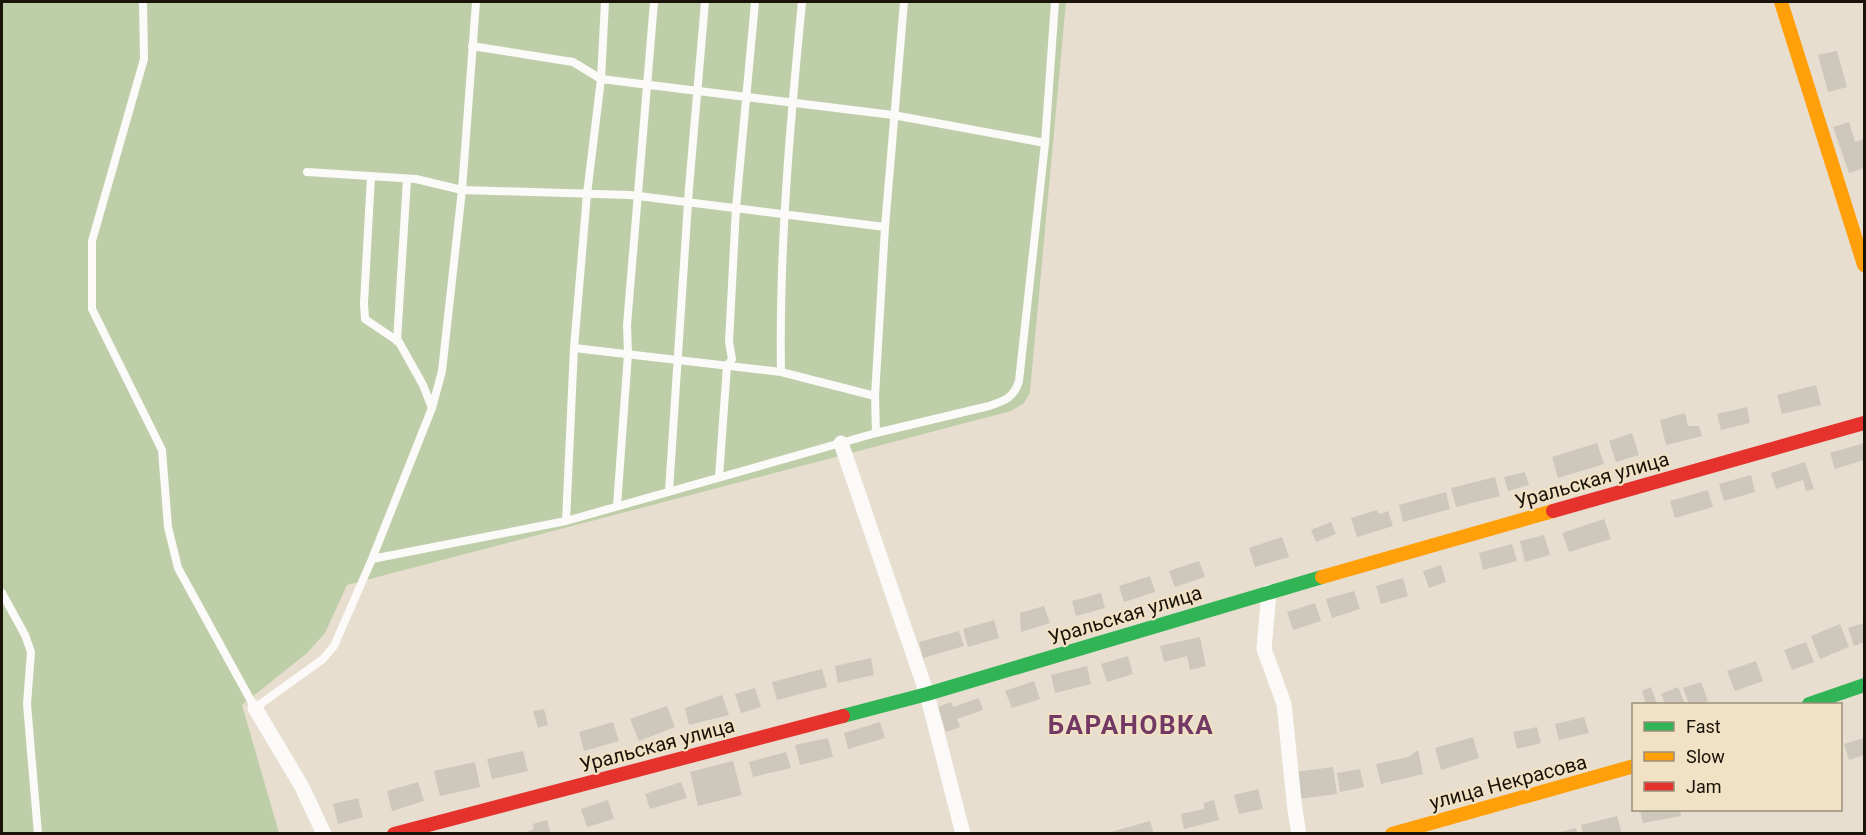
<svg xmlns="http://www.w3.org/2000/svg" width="1866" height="835" font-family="Roboto,sans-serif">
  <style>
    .green { fill: #becea9 }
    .building { fill: #cec7bb }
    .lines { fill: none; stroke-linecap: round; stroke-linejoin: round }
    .lane { stroke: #fbfaf8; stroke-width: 8 }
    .street { stroke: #fbfaf8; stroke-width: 15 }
    .fast { stroke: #30b455; stroke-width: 14 }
    .slow { stroke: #ff9f0a; stroke-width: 14 }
    .jam { stroke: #e5322d; stroke-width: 14 }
    .labels { text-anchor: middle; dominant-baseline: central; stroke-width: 4.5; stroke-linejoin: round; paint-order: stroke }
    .street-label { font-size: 20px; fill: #191309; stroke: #f1e1c5 }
    .district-label { font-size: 26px; font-weight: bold; letter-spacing: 1.5px; fill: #733965; stroke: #f1e1c5 }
  </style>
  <rect width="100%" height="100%" fill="#e7decf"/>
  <path class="green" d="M2,2H1066L1030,392L1024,403L1011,411L347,585L325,633L307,653L242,705L279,833L2,834Z"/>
  <path class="building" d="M1837,51L1847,87L1828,92L1818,55Z
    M1849,122L1855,142L1864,139V168L1849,173L1833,127Z
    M1816,385L1821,405L1782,414L1777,395Z
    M1747,407L1750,423L1721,430L1717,414Z
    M1685,413L1688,426H1699L1702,436L1666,445L1660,420Z
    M1632,433L1639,455L1616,462L1609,441Z
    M1597,443L1604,464L1558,478L1552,457Z
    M1864,443V460L1835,469L1830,453Z
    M1805,462L1814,489L1806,491L1803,480L1776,489L1771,473Z
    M1525,472L1529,485L1508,491L1504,477Z
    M1751,475L1755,492L1724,501L1719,484Z
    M1495,477L1500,496L1456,507L1451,488Z
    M1708,490L1713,507L1675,518L1670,501Z
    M1446,492L1450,509L1403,522L1399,505Z
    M1377,510L1379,514L1388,511L1393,526L1357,537L1351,518Z
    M1604,519L1611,539L1569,552L1562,533Z
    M1331,522L1336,534L1316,542L1311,530Z
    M1544,535L1550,555L1525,562L1520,541Z
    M1282,537L1289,557L1255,567L1249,548Z
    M1512,544L1517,561L1483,570L1479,553Z
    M1199,561L1205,577L1175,587L1169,571Z
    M1441,565L1446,582L1429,588L1423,571Z
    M1150,576L1155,592L1124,602L1119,586Z
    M1403,578L1408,596L1381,604L1376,586Z
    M1354,591L1360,609L1332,618L1326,599Z
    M1101,593L1105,608L1076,616L1072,601Z
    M1315,603L1321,621L1293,630L1287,612Z
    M1044,606L1050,623L1021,632L1020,613Z
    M994,620L999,638L968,647L963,629Z
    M1864,623V642L1854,646L1848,628Z
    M1840,624L1849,647L1820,659L1811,636Z
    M959,631L964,646L923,658L919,642Z
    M1200,637L1206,666L1190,670L1187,656L1164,662L1160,646Z
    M1806,642L1814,662L1792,670L1784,650Z
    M1128,656L1133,674L1107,682L1101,664Z
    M871,658L874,675L838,683L835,666Z
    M1756,661L1763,681L1735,691L1727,671Z
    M1087,666L1091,684L1055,693L1051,675Z
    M822,669L827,687L777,700L772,682Z
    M1034,681L1040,699L1012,708L1005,691Z
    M1701,682L1708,701L1698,704H1689L1683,688Z
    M1651,687L1657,704H1646L1642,691Z
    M1678,687L1685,704H1665L1661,694Z
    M755,688L761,707L741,713L735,694Z
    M722,695L729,715L689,725L685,708Z
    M979,698L983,710L957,719L960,727L946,732L938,707L951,702L953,707Z
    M667,706L675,727L639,741L630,719Z
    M544,709L548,725L538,728L533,711Z
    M1584,717L1589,733L1559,740L1555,724Z
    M613,722L619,741L584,751L579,732Z
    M880,722L885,738L848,749L844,733Z
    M1537,727L1541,743L1517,749L1513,732Z
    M1473,737L1479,758L1441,770L1435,748Z
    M828,738L833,757L800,765L795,745Z
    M1864,738V755L1849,760L1844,744Z
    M1418,750L1423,774L1381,784L1376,764L1408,757Z
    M523,751L528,771L492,779L487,759Z
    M786,752L791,768L753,777L749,762Z
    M733,761L742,795L698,806L690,772Z
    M475,762L480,787L440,796L434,771Z
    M1333,767L1337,794L1298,799L1294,772Z
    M1360,769L1364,787L1340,792L1337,773Z
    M418,782L424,801L392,811L387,791Z
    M681,782L687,798L650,809L645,794Z
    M1258,789L1263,809L1239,814L1234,795Z
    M358,798L363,817L338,824L333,804Z
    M608,800L614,819L587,827L581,809Z
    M1214,800L1219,820L1184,829L1181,814L1204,809V803Z
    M1640,810H1680L1681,816L1643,823Z
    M1617,816L1622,834H1583L1581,825Z
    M547,820L551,834H521L534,829L533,824Z
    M1150,821L1154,834H1107V833Z
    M1576,828L1577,834H1556V833Z"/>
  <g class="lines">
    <path class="lane" d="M143,2L144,59L92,241V309L162,450L168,527L178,568L255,708L323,659L334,646L372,559L566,521L876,433L989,406C1004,401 1014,398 1019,381L1045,143L1055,2
      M472,46L573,62L601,79L893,115L1045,143
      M307,172L416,179L462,190L630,195L885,227
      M371,176L364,303L365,319L399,342L423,385L432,408
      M397,341L407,179
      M574,348L781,372L875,396
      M781,372C779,248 790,125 802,2
      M876,433L875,396L885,227L904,2
      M719,477L727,366L732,359L729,342L736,208L755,2
      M669,491L689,188L705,2
      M617,506L628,354L627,325L654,2
      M566,521L574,348L587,194L601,79L605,2
      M372,559L432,408L442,371L462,190L476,2
      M2,593L25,635L31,652L27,704L38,834"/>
    <path class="street" d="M841,443L927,694L963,834
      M1269,592L1264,649L1284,704L1295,810L1299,834
      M255,708L302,787L324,834"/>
    <path class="fast" d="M1809,704L1864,685
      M843,716L927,694L1322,577"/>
    <path class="slow" d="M1781,2L1864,265
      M1322,577L1553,511
      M1392,834L1634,766"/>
    <path class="jam" d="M1553,511L1864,423
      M394,834L843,716"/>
  </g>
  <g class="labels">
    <g class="street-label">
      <text transform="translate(1592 480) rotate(-16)">Уральская улица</text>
      <text transform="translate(1125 615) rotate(-17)">Уральская улица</text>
      <text transform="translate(657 745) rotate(-15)">Уральская улица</text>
      <text transform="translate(1508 782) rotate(-15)">улица Некрасова</text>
    </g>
    <g class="district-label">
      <text x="1131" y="725">БАРАНОВКА</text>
    </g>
  </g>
  <rect width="1866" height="835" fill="none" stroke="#191309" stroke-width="6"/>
  <rect x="1632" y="703" width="210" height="108" fill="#f1e1c5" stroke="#9b8f7a" stroke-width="1.5"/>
  <rect x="1644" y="722" width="30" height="9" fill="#30b455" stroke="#9b8f7a" stroke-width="1.5"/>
  <text x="1686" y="733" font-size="18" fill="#191309">Fast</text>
  <rect x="1644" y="752" width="30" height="9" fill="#ff9f0a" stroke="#9b8f7a" stroke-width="1.5"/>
  <text x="1686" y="763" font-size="18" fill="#191309">Slow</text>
  <rect x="1644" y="782" width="30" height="9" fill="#e5322d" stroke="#9b8f7a" stroke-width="1.5"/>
  <text x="1686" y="793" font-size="18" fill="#191309">Jam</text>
</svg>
